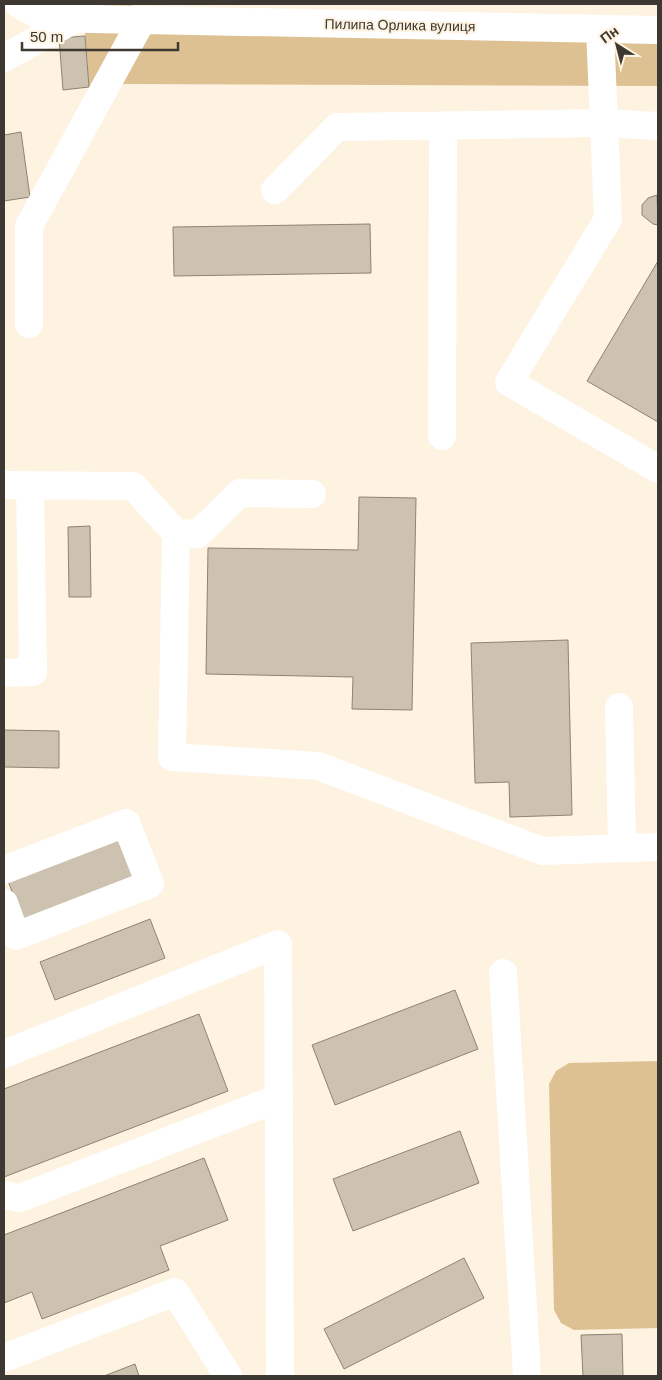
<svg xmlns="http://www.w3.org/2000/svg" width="662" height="1380" font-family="Arial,sans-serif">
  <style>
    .green { fill: #dec193 }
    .building { fill: #cdc2b0; stroke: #8e8372 }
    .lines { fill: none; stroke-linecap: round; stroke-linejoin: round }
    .minor { stroke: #fff; stroke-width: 28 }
    .labels { text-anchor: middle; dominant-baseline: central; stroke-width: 4; stroke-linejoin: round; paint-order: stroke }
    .street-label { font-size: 14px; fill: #3d3831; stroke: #fef2e0 }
  </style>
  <rect width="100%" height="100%" fill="#fef2e0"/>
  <path class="green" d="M83,4H132L133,29L658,40V86L126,84L89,87Z
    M658,1061V1328L574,1330L561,1323L554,1310L549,1084L556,1071L569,1063Z"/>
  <path class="building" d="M85,36L89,87L63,90L59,38Z
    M21,132L30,197L4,201V135Z
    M657,195L658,225L653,224L642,215V205L648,198Z
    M370,224L371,273L174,276L173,227Z
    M658,261V422L587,381Z
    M359,497L416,498L412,710L352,709L353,677L206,674L208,548L358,550Z
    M90,526L91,597H69L68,527Z
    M568,640L572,815L510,817L509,782L475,783L471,643Z
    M4,730L59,731V768L4,767Z
    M119,839L134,877L23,920L8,881Z
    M150,919L165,958L55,1000L40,962Z
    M455,990L478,1049L335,1105L312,1045Z
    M199,1014L228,1091L4,1177V1089Z
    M460,1131L479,1183L353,1231L333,1179Z
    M204,1158L228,1220L160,1246L169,1270L42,1319L32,1292L4,1303V1235Z
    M464,1258L484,1298L344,1369L324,1329Z
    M622,1334L623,1376H583L581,1335Z
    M135,1364L139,1376H104Z"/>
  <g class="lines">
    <path class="minor" d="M19,4L44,18L658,30
      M600,29L608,219L509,382L658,469
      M4,58L75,19
      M275,190L337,127L603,123L658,126
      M29,324V226L142,20
      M442,436L443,125
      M4,485L133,486L176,533L172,757L318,766L542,851L658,847
      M176,533L198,534L240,493L312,494
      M4,673L33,672L30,485
      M619,707L622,848
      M4,870L126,823L150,884L16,936L4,903
      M503,973L527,1376
      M4,1054L278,944L280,1376
      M4,1195L20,1198L279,1098
      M4,1358L175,1292L228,1376"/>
  </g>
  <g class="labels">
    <g class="street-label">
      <text transform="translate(400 25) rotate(1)">Пилипа Орлика вулиця</text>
    </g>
  </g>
  <rect width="662" height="1380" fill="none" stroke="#3d3831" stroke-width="10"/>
  <g transform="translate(617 45) rotate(324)" stroke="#fef2e0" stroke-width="4" paint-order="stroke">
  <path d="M0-4L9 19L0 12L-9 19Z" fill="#3d3831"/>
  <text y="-8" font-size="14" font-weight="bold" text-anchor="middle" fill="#3d3831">Пн</text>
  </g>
  <path d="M22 42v8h156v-8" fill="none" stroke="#3d3831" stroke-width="2.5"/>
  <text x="30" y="42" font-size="15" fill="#3d3831" stroke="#fef2e0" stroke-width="4" paint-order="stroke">50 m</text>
</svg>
